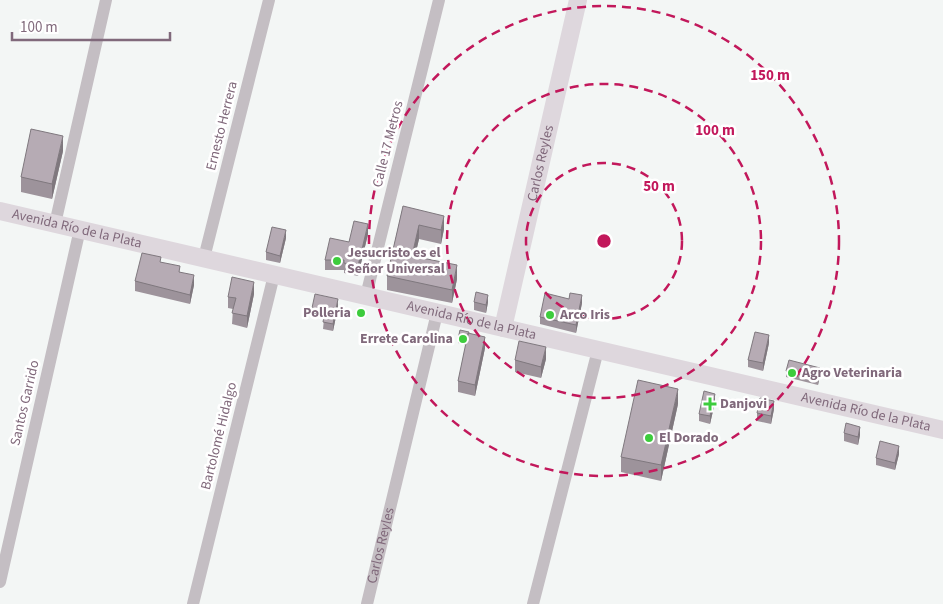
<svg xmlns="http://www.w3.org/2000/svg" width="943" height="604" font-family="'Source Sans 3',sans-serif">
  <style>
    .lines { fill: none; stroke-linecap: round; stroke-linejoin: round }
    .street { stroke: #c4bec3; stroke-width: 12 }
    .secondary { stroke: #ded7dd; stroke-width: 18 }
    .wall { fill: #9d939b }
    .shaded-wall { fill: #7f787e }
    .building { fill: #b6abb4; stroke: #7f787e }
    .ring { fill: none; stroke: #c2185b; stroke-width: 2.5; stroke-dasharray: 9 6 }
    .poi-dot { fill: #3dcc3d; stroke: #fff; stroke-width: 2 }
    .labels { text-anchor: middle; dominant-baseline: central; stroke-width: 5; stroke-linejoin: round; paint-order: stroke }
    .street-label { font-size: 14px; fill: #80697b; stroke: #fff }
    .poi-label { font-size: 14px; font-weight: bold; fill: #80697b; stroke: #fff; text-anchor: start }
    .centre { fill: #c2185b; stroke: #fff; stroke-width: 2.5 }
    .ring-label { font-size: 15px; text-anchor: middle; font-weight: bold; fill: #c2185b; stroke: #fff; stroke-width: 5; stroke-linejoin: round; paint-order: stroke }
  </style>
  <rect width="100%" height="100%" fill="#f3f6f5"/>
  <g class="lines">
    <g class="street">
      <path d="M55,224L106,0"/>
      <path d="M204,258L269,0"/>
      <path d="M366,296L439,0"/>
      <path d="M0,582L80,229"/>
      <path d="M193,604L274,275"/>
      <path id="s1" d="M367,604L437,313"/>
      <path d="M533,604L598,350"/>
    </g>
    <g class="secondary">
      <path id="s2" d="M0,211L943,430"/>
      <path id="s3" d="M503,328L578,0"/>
    </g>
  </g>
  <path class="wall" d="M63,151L52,199L21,192V177Z
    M403,206L444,229L441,244L419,239L415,256L457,279L452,303L387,290V276Z
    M368,234L358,276L344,273V270H325V260L349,242Z
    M286,238L280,263L266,260V252Z
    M161,262L180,272L194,285L190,304L135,291V281Z
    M254,294L247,328L232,324L233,309L228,308V297Z
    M474,302H488L486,313L474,310Z
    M582,303L576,333L540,324V317Z
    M338,307L333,331L323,329L324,319L312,316V308Z
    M469,333L485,348L475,396L458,392V381L466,345L458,343V339Z
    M769,343L763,371L748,367V360Z
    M546,359L541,378L515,372V360Z
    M786,371L820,374L818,385L786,377Z
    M715,402L710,424L699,421V414Z
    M678,404L661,481L621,472V457Z
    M774,409L771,424L757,421V413Z
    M844,433L860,435L858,445L844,441Z
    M899,454L895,470L876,465V458Z"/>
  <path class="shaded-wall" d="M63,136V151L52,199V184Z
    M444,216V229L441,244V230Z
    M368,224V234L358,276V266Z
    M419,225V239L412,269V256Z
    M286,230V238L280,263V256Z
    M457,265V279L452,303V290Z
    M194,275V285L190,304V295Z
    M254,282V294L247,328V316Z
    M488,295V302L486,313V305Z
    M582,295V303L576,333V325Z
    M338,299V307L333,331V324Z
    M769,335V343L763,371V363Z
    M485,337V348L475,396V385Z
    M546,347V359L541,378V367Z
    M820,368V374L818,385V379Z
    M678,389V404L661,481V465Z
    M715,394V402L710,424V416Z
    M774,401V409L771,424V416Z
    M860,427V435L858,445V437Z
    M899,446V454L895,470V463Z"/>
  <path class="building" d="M31,129L63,136L52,184L21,177Z
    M403,206L444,216L441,230L419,225L412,256L457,265L452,290L387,276Z
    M354,221L368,224L358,266L344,263V260H325L330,238L349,242Z
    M272,227L286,230L280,256L266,252Z
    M142,253L161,257L160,262L180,266L179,272L194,275L190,295L135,281Z
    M232,277L254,282L247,316L232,313L236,298L228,297Z
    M476,292L488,295L486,305L474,302Z
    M545,293L569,299L570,293L582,295L576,325L540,317Z
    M315,294L338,299L333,324L323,322L325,311L312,308Z
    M460,330L469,332L466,341L458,339Z
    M755,332L769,335L763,363L748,360Z
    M468,333L485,337L475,385L458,381Z
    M519,341L546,347L541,367L515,360Z
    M789,360L820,368L818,379L786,371Z
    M638,380L678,389L661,465L621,457Z
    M704,391L715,394L710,416L699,414Z
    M760,398L774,401L771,416L757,413Z
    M846,423L860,427L858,437L844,433Z
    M880,441L899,446L895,463L876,458Z"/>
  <g class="ring">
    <circle cx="604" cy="241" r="78"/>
    <circle cx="604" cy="241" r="157"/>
    <circle cx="604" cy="241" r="235"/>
  </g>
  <g class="poi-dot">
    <circle cx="337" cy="261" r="5"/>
    <circle cx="361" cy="313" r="5"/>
    <circle cx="550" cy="315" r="5"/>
    <circle cx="463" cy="339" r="5"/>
    <circle cx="792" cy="373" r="5"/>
    <path d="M707.5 396.5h5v5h5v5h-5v5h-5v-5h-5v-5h5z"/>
    <circle cx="649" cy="438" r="5"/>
  </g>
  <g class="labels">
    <g class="street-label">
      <text transform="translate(222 126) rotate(-76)">Ernesto Herrera</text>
      <text transform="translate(388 144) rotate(-76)">Calle 17 Metros</text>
      <text stroke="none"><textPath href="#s3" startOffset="169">Carlos Reyles</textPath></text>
      <text stroke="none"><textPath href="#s2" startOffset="79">Avenida Río de la Plata</textPath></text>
      <text stroke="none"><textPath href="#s2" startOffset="484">Avenida Río de la Plata</textPath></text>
      <text transform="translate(25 403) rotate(-77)">Santos Garrido</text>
      <text stroke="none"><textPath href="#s2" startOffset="889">Avenida Río de la Plata</textPath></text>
      <text transform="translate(219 436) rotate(-76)">Bartolomé Hidalgo</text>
      <text stroke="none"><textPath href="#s1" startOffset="60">Carlos Reyles</textPath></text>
    </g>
    <g class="poi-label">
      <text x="347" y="253">Jesucristo es el<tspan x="347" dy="16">Señor Universal</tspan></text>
      <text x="351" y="313" text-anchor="end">Polleria</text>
      <text x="560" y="315">Arco Iris</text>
      <text x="453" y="339" text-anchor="end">Errete Carolina</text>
      <text x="802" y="373">Agro Veterinaria</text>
      <text x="720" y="404">Danjovi</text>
      <text x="659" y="438">El Dorado</text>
    </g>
  </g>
  <circle cx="604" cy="241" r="8" class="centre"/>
  <g class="ring-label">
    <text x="770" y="80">150 m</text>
    <text x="715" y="135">100 m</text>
    <text x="659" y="191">50 m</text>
  </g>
  <path d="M12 32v8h158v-8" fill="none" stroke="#80697b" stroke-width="2.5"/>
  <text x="20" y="32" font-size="15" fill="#80697b" stroke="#ffffff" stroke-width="4" paint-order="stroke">100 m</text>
</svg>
